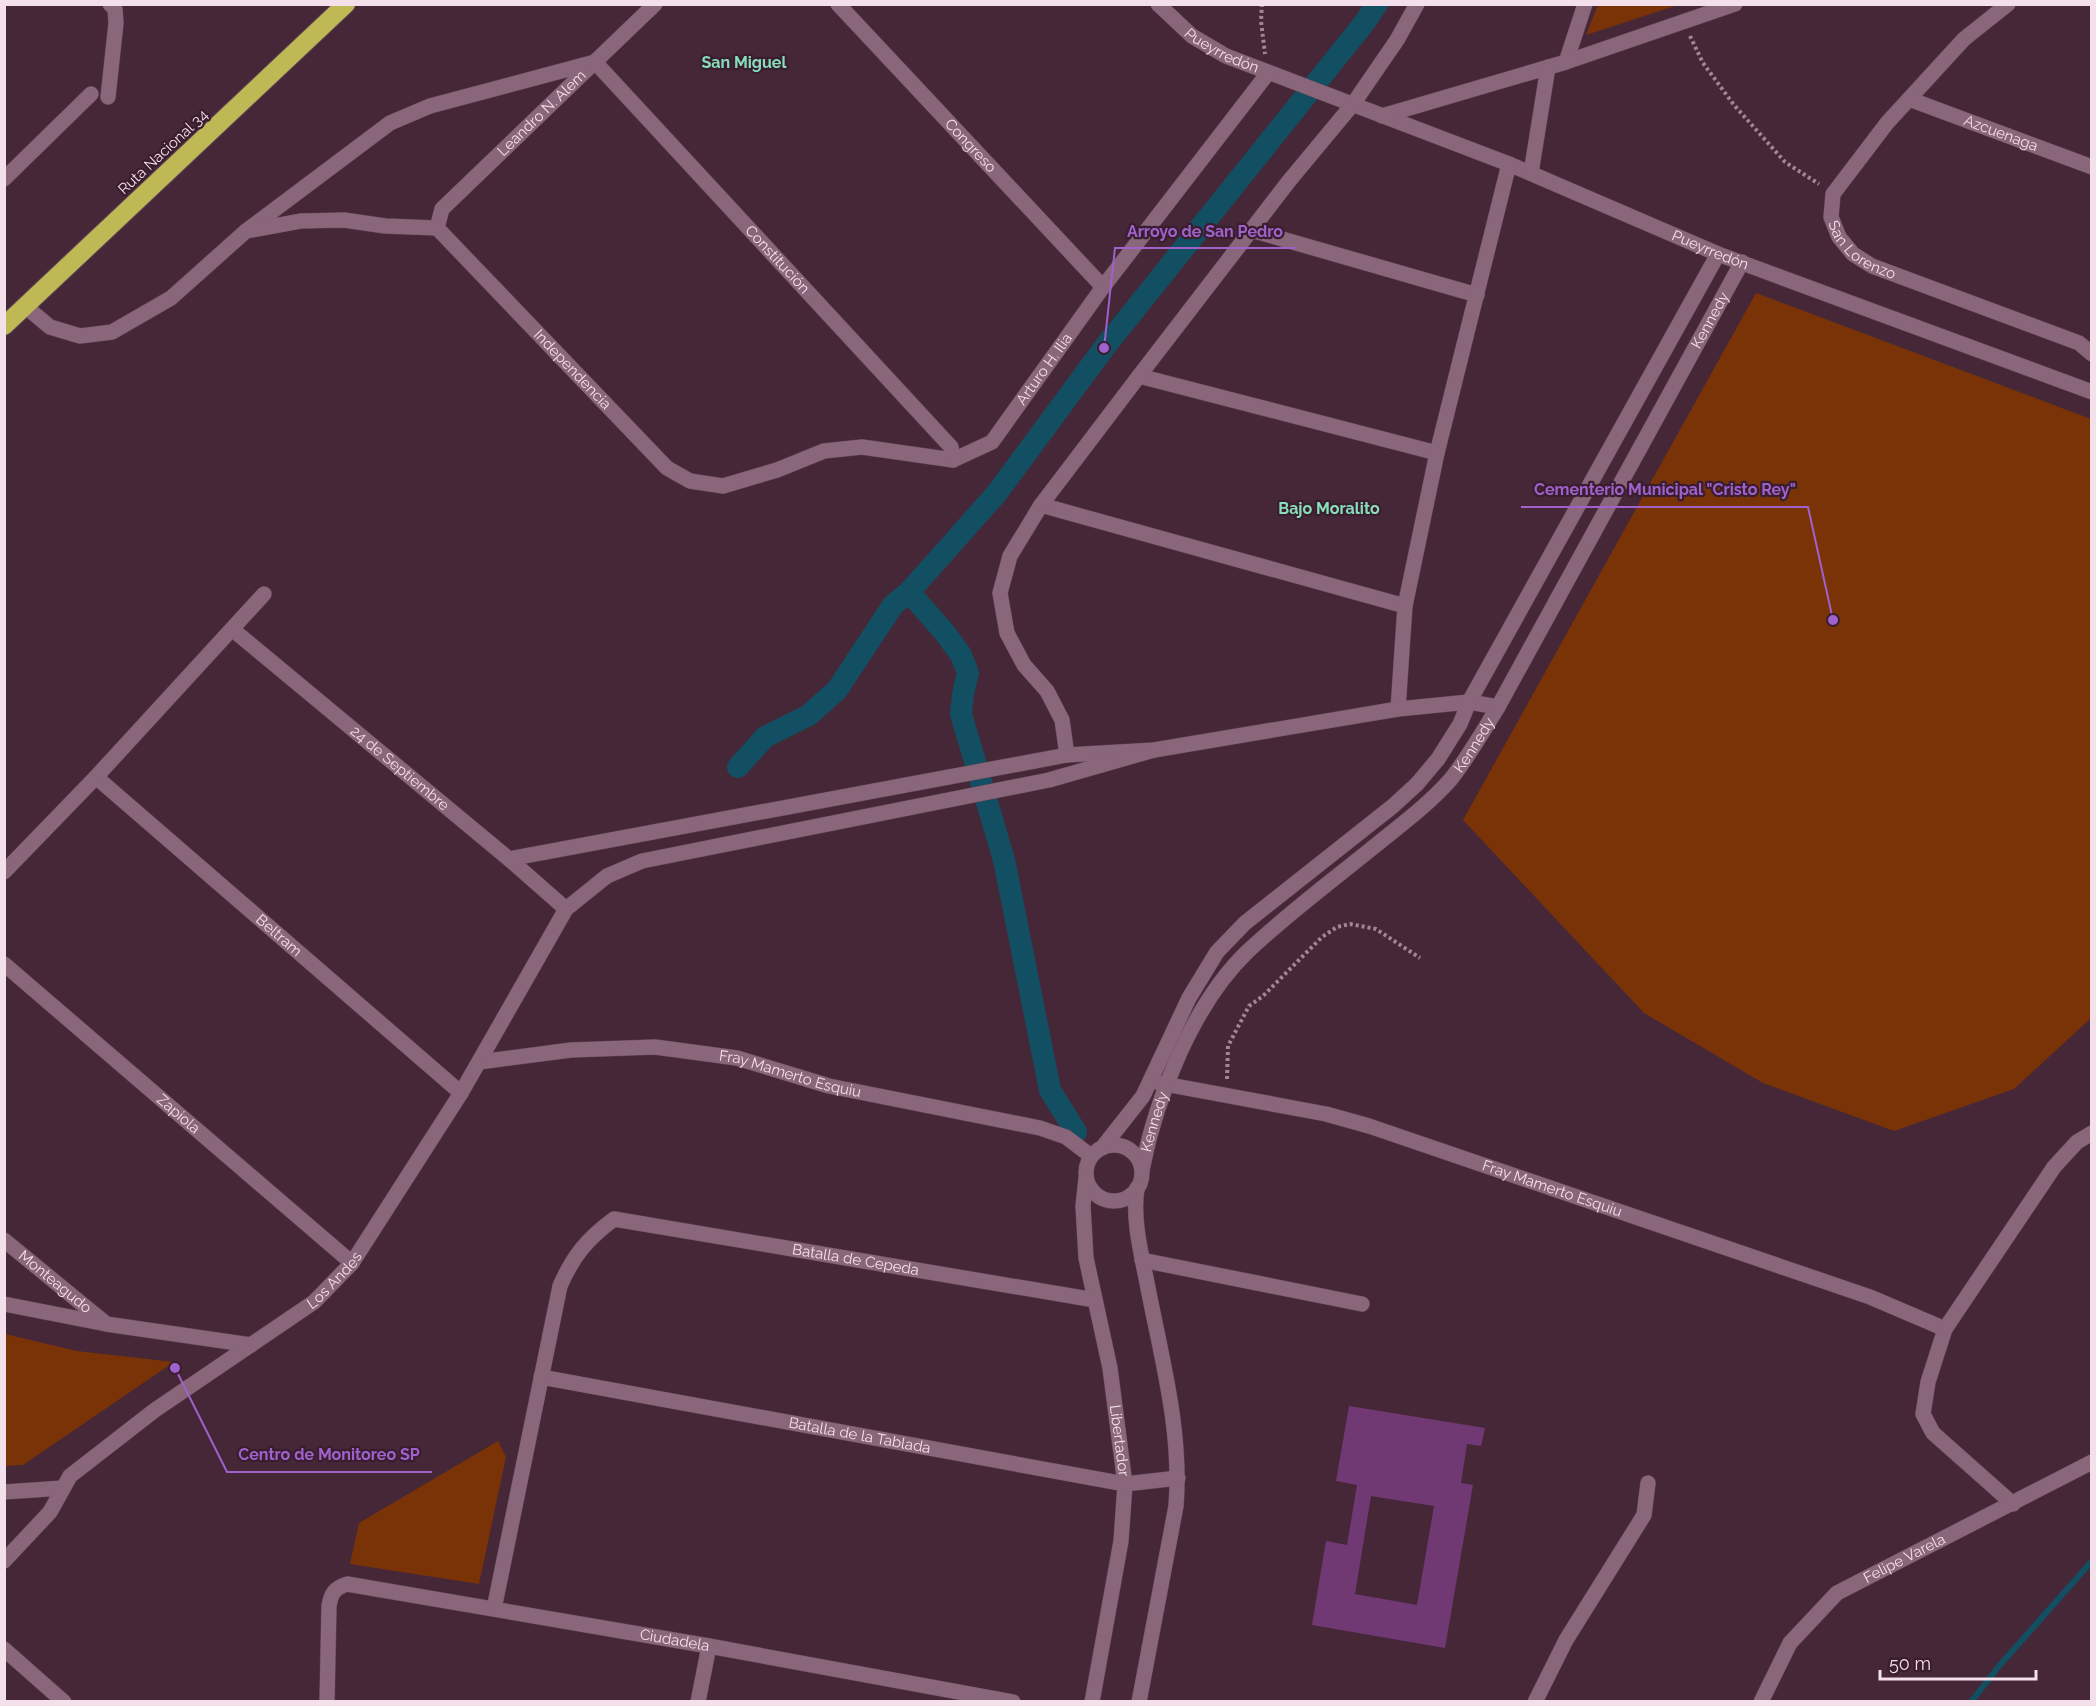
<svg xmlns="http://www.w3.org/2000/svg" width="2096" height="1706" font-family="Raleway,sans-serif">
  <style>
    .green { fill: #7a3307 }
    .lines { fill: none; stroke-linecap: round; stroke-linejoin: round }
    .stream { stroke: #134f63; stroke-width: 6 }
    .canal { stroke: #134f63; stroke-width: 22 }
    .building { fill: #713973; fill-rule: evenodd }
    .minor-casing { stroke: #5f4554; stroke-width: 16 }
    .highway-casing { stroke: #5f4554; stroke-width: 20 }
    .path { stroke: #a08795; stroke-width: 4; stroke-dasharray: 3 3; stroke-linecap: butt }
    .minor { stroke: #896679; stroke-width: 15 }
    .highway { stroke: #bfb955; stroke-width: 18 }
    .labels { text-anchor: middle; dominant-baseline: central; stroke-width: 4.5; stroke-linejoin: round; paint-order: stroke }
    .street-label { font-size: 15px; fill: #f4e0ea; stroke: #3a1d2e }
    .neighbourhood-label { font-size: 16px; font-weight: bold; fill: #86deba; stroke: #3a1d2e }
    .leader { fill: none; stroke: #9f62cc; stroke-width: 2 }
    .callout-dot { fill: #9f62cc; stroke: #3a1d2e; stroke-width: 2 }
    .callout-label { font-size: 16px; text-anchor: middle; font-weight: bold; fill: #9f62cc; stroke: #3a1d2e; stroke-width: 4.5; stroke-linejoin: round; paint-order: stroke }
  </style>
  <rect width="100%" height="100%" fill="#452738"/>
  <path class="green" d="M1598,5V4L1678,5L1586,35Z
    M1756,293L2091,419V1018L2014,1089L1894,1131L1763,1083L1644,1013L1463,820Z
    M5,1334L77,1351L174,1362L23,1465L5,1466Z
    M498,1441L506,1457L479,1584L350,1564L359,1523Z"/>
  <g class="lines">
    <path class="stream" d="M1971,1702L1999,1666L2092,1561"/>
    <path class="canal" d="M909,592L945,633L961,655L968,673L963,694L961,714L1004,860L1050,1090L1076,1132
      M738,767L765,737L809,715L837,690L893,605L909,592L997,493L1104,348L1365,22L1377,4"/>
  </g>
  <path class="building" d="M1349,1406L1485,1428L1481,1446L1467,1444L1461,1483L1473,1485L1445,1648L1312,1625L1326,1541L1347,1545L1357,1485L1336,1481ZM1371,1496L1434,1506L1417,1605L1355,1594Z"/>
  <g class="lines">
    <defs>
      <g id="minor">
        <path id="s1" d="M838,4L1103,287"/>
        <path id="s2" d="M1158,4L1192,36L1226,56L1509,164L1718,254L2092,392"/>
        <path id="s3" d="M2008,4L1964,39L1887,123L1833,194L1831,217L1839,237L1853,254L1872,266L2079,343L2092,354"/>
        <path d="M1566,62L1585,4"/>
        <path d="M108,97L116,23L115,9L110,4"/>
        <path id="s4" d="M1909,99L2092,167"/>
        <path d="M1382,116L1566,62L1735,4"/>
        <path d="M1531,173L1548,67"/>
        <path d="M4,179L91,94"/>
        <path id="s5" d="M437,228L667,468L690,481L723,486L777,470L824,451L862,447L953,460L992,442L1103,287L1268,73"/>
        <path id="s6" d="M437,228L442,209L655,4"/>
        <path d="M1251,230L1477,295"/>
        <path id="s7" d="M246,231L390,123L430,106L595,62L951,447L953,460"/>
        <path d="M25,306L50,327L80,336L112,332L171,298L246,231L301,221L344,220L385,226L437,228"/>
        <path d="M1139,376L1437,453"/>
        <path d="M1041,505L1405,606"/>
        <path id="s8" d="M232,629L509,859L566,909"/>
        <path d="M1398,709L1405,606L1437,453L1509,164"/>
        <path d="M1067,755L1062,720L1047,691L1024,665L1007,633L1000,593L1010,556L1041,505L1139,376L1289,181L1353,104L1397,40L1417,4"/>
        <path id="s9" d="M96,777L461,1093"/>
        <path d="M509,859L1067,755L1154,750L1398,709L1469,702L1498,707"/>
        <path d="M4,872L96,777L264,594"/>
        <path id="s10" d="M4,964L352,1263"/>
        <path id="s11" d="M479,1062L571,1050L655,1047L737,1058L829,1086L1040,1128L1066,1137L1091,1156"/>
        <path id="s12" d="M1159,1083L1326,1114L1369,1126L1870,1297L1945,1329"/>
        <circle cx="1114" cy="1173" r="28"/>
        <path d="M1102,1148L1143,1096L1189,998L1217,952L1245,923L1393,806L1417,784L1438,759L1460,724L1469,702L1718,254"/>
        <path id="s13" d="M1142,1170C1156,1098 1193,1004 1247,952C1287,914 1333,880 1376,845C1402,824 1429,804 1451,779C1469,756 1483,731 1498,707L1742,262"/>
        <path id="s14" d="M1086,1178L1083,1206L1086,1258L1110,1368L1125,1484L1121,1541L1092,1702"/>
        <path d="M1137,1188C1132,1221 1142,1256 1148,1288C1162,1360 1182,1432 1176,1506L1139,1702"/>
        <path id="s15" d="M4,1240L104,1322"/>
        <path d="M1142,1260L1362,1304"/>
        <path d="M4,1304L106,1324L251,1345"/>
        <path id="s16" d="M541,1377L1125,1484L1178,1478"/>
        <path d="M4,1492L63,1488"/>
        <path d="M2013,1504L1933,1433L1923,1414L1928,1382L1945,1329L2054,1167L2077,1142L2092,1133"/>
        <path id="s17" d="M4,1561L50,1512L70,1476L155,1410L314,1302L352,1263L461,1093L566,909L607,876L642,861L1049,780L1154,750"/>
        <path id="s18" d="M494,1609L560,1286C573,1256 587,1239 614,1219L1095,1300"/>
        <path d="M4,1649L64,1702"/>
        <path id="s19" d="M327,1702L329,1606C331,1593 335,1588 347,1584L709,1646L1013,1702"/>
        <path d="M698,1702L709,1646"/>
        <path d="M1535,1702L1566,1640L1644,1515L1648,1483"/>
        <path id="s20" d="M1761,1702L1790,1643L1837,1593L2092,1462"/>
      </g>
      <path id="highway" d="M4,326L346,4"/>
    </defs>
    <use href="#minor" class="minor-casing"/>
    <use href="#highway" class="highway-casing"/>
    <path class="path" d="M1262,4L1261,21L1265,54
      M1690,36L1703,63L1734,105L1785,162L1819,184
      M1227,1079L1228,1046L1249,1006L1263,996L1322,937L1337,927L1350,924L1376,929L1420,958"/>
    <use href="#minor" class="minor"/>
    <use href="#highway" class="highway"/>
  </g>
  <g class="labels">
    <g class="street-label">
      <text stroke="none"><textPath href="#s2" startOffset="80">Pueyrredón</textPath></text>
      <text stroke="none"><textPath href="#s6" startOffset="158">Leandro N. Alem</textPath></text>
      <text stroke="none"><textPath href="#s4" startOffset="98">Azcuenaga</textPath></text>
      <text stroke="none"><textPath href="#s1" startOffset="194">Congreso</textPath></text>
      <text transform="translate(163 152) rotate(-43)">Ruta Nacional 34</text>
      <text stroke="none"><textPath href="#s3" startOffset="330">San Lorenzo</textPath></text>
      <text stroke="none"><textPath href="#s2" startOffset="608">Pueyrredón</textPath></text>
      <text stroke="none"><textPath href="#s7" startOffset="663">Constitución</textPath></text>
      <text stroke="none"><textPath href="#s13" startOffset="1040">Kennedy</textPath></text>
      <text stroke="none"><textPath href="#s5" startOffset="196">Independencia</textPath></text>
      <text stroke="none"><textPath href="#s5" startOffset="762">Arturo H. Ilia</textPath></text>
      <text stroke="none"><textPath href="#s13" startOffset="554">Kennedy</textPath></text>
      <text stroke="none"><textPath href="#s8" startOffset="218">24 de Septiembre</textPath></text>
      <text stroke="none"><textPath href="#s9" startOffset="242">Beltram</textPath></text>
      <text stroke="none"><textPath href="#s11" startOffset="315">Fray Mamerto Esquiu</textPath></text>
      <text stroke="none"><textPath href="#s10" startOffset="230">Zapiola</textPath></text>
      <text stroke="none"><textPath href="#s13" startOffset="50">Kennedy</textPath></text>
      <text stroke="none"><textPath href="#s12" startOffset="408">Fray Mamerto Esquiu</textPath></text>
      <text stroke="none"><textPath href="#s18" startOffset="662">Batalla de Cepeda</textPath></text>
      <text stroke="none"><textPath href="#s17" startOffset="438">Los Andes</textPath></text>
      <text stroke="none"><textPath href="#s15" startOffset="66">Monteagudo</textPath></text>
      <text stroke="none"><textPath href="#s16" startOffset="324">Batalla de la Tablada</textPath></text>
      <text stroke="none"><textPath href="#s14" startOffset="266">Libertador</textPath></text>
      <text stroke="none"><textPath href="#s20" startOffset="210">Felipe Varela</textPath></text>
      <text stroke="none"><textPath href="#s19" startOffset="459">Ciudadela</textPath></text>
    </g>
    <g class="neighbourhood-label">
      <text x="744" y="62">San Miguel</text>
      <text x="1329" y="508">Bajo Moralito</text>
    </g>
  </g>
  <path class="leader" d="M1104 348L1115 248H1295M1833 620L1808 507H1521M175 1368L227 1472H432"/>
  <g class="callout-dot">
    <circle cx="1104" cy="348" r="6"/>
    <circle cx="1833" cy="620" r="6"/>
    <circle cx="175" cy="1368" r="6"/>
  </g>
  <g class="callout-label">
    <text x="1205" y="237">Arroyo de San Pedro</text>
    <text x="1665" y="495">Cementerio Municipal "Cristo Rey"</text>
    <text x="329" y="1460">Centro de Monitoreo SP</text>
  </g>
  <rect width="2096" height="1706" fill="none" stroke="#f4e0ea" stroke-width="12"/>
  <path d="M1880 1670v9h156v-9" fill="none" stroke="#f4e0ea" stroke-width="3"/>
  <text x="1889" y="1670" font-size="18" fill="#f4e0ea" stroke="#3a1d2e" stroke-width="4.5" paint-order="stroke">50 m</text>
</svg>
